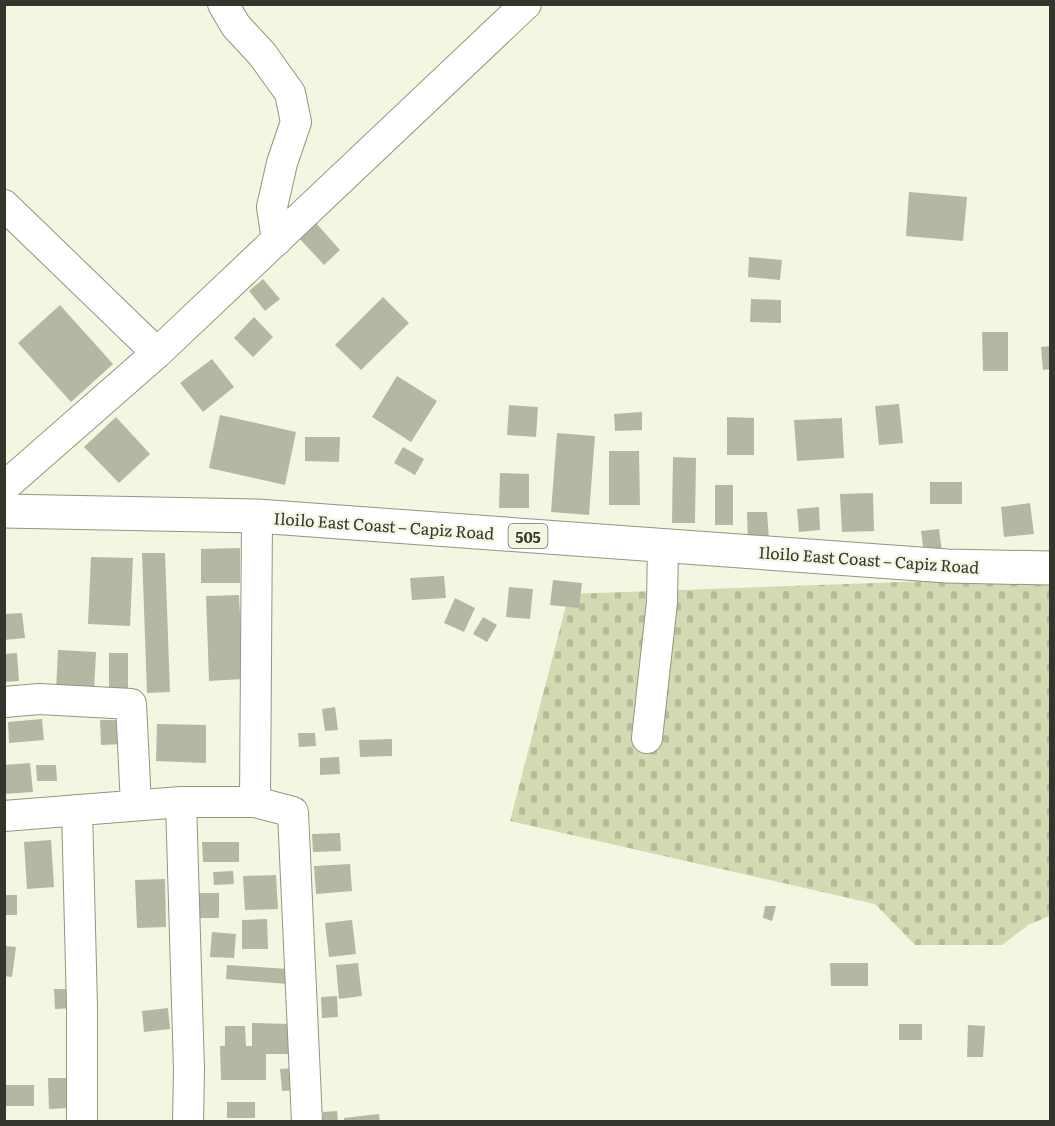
<svg xmlns="http://www.w3.org/2000/svg" width="1055" height="1126" font-family="Literata,serif">
  <style>
    .cemetery { fill: url(#cemetery-stones) }
    .building { fill: #b4b8a3 }
    .lines { fill: none; stroke-linecap: round; stroke-linejoin: round }
    .minor-casing { stroke: #929581; stroke-width: 32 }
    .major-casing { stroke: #929581; stroke-width: 35 }
    .minor { stroke: #fff; stroke-width: 30 }
    .major { stroke: #fff; stroke-width: 33 }
    .labels { text-anchor: middle; dominant-baseline: central; stroke-width: 4.5; stroke-linejoin: round; paint-order: stroke }
    .shield { fill: #f3f7e1; stroke: #6d6f63; stroke-width: 1.5 }
    .shield-label { font-size: 15px; font-weight: bold; fill: #34352d }
    .street-label { font-size: 16px; fill: #34352d; stroke: #f3f7e1 }
  </style>
  <defs>
    <pattern id="cemetery-stones" width="16" height="16" patternUnits="userSpaceOnUse" patternTransform="scale(1.5)"><rect width="16" height="16" fill="#d3d9b1"/><path d="M2 7V4a2 2 0 0 1 4 0v3zM10 15v-3a2 2 0 0 1 4 0v3z" fill="#b6bb99"/></pattern>
  </defs>
  <rect width="100%" height="100%" fill="#f3f7e1"/>
  <path class="cemetery" d="M932,581L1050,585V916L1028,925L1002,945H915L875,904L510,821L569,594Z"/>
  <path class="building" d="M909,192L967,197L963,241L906,236Z
    M316,223L340,250L324,265L299,238Z
    M749,257L782,260L780,280L748,277Z
    M263,279L280,299L265,311L249,291Z
    M383,297L409,323L361,370L335,345Z
    M751,299L781,300V323L750,322Z
    M60,305L113,364L71,402L18,343Z
    M254,317L273,337L253,357L234,338Z
    M982,332H1008V371H983Z
    M1050,346V369L1043,370L1041,347Z
    M212,359L234,387L203,412L180,383Z
    M397,376L437,401L411,442L372,417Z
    M899,404L903,443L879,445L875,406Z
    M509,405L538,407L536,437L507,435Z
    M642,412V430L615,431L614,414Z
    M220,415L296,432L285,485L209,468Z
    M116,417L150,454L119,483L84,447Z
    M727,417L754,418V455H727Z
    M842,418L844,458L797,461L794,420Z
    M557,433L595,436L589,515L551,512Z
    M305,437H340L339,462L305,461Z
    M403,447L424,459L415,475L394,463Z
    M609,451H639L640,505H609Z
    M673,457L696,458L695,523H672Z
    M500,473L529,474V508H499Z
    M930,482H962V504H930Z
    M715,485H733V525H715Z
    M873,493L874,531L842,532L840,494Z
    M1030,503L1034,534L1004,537L1001,507Z
    M819,507L820,530L799,532L797,509Z
    M747,512H767L769,541L748,542Z
    M939,529L942,552L924,554L921,531Z
    M240,548V583H201V549Z
    M142,553H165L170,692L147,693Z
    M91,557L133,558L130,626L88,624Z
    M444,576L446,598L412,600L410,578Z
    M553,580L582,583L579,608L550,605Z
    M509,587L533,589L530,619L506,617Z
    M239,595L243,679L209,681L206,596Z
    M455,598L475,608L464,632L444,623Z
    M22,613L25,638L4,640V614Z
    M483,617L497,625L487,642L473,634Z
    M58,650L96,652L94,692L56,691Z
    M17,653L19,681L4,682V654Z
    M109,653H128V693H109Z
    M335,707L338,730L325,731L322,709Z
    M42,719L44,740L9,743L8,722Z
    M100,720H125V744L101,745Z
    M157,724L206,725V763L156,761Z
    M298,733H315L316,746L299,747Z
    M392,739V756L360,757L359,740Z
    M339,757L340,774L320,775V758Z
    M30,763L33,792L4,794V765Z
    M36,765H56L57,781H37Z
    M340,833L341,851L313,852L312,834Z
    M51,840L54,887L27,889L24,842Z
    M202,842H239V862H203Z
    M350,864L352,891L316,894L314,866Z
    M233,871L234,884L214,885L213,872Z
    M276,875L278,909L245,910L243,876Z
    M165,879L166,927L137,928L135,880Z
    M194,893H219V918H195Z
    M4,895H17V915H4Z
    M765,906H776L772,921L763,918Z
    M267,919L268,949H242V920Z
    M352,920L356,954L329,957L325,923Z
    M212,932L236,934L234,958L210,957Z
    M4,946L16,947L12,977L4,976Z
    M358,963L362,996L339,999L336,965Z
    M830,963H868V986H831Z
    M227,965L289,969L288,984L226,979Z
    M54,989H72L73,1008L55,1009Z
    M337,996L338,1017L322,1018L321,997Z
    M168,1008L170,1029L144,1032L142,1011Z
    M252,1023L290,1024V1054H266V1080H221L220,1046H225V1026H245L246,1046H252Z
    M899,1024H922V1040H899Z
    M968,1025L985,1026L983,1057H967Z
    M295,1068L297,1090L282,1091L280,1069Z
    M48,1078H69L70,1108L49,1109Z
    M4,1085H34V1106H4Z
    M227,1102H255V1118H227Z
    M337,1111L338,1122H323V1112Z
    M379,1114L380,1122H344V1118Z"/>
  <g class="lines">
    <defs>
      <path id="minor" d="M223,4L236,26L262,54L290,93L296,122L282,163L272,207L277,240
        M4,205L157,353
        M4,487L157,353L526,4
        M4,702L39,699L131,704L136,805
        M647,738L662,602L663,545
        M181,802L189,1070L188,1122
        M255,802L257,516
        M77,810L82,1007V1121
        M4,816L181,802H255L293,812L307,1122"/>
      <path id="major" d="M4,511L257,516L947,566L1050,568"/>
    </defs>
    <use href="#minor" class="minor-casing"/>
    <use href="#major" class="major-casing"/>
    <use href="#minor" class="minor"/>
    <use href="#major" class="major"/>
  </g>
  <g class="labels">
    <rect class="shield" x="508.5" y="524" width="39" height="24" rx="4.5"/>
    <g class="shield-label">
      <text x="528" y="536">505</text>
    </g>
    <g class="street-label">
      <text transform="translate(384 525) rotate(4)">Iloilo East Coast – Capiz Road</text>
      <text transform="translate(869 559) rotate(4)">Iloilo East Coast – Capiz Road</text>
    </g>
  </g>
  <rect width="1055" height="1126" fill="none" stroke="#34352d" stroke-width="12"/>
</svg>
